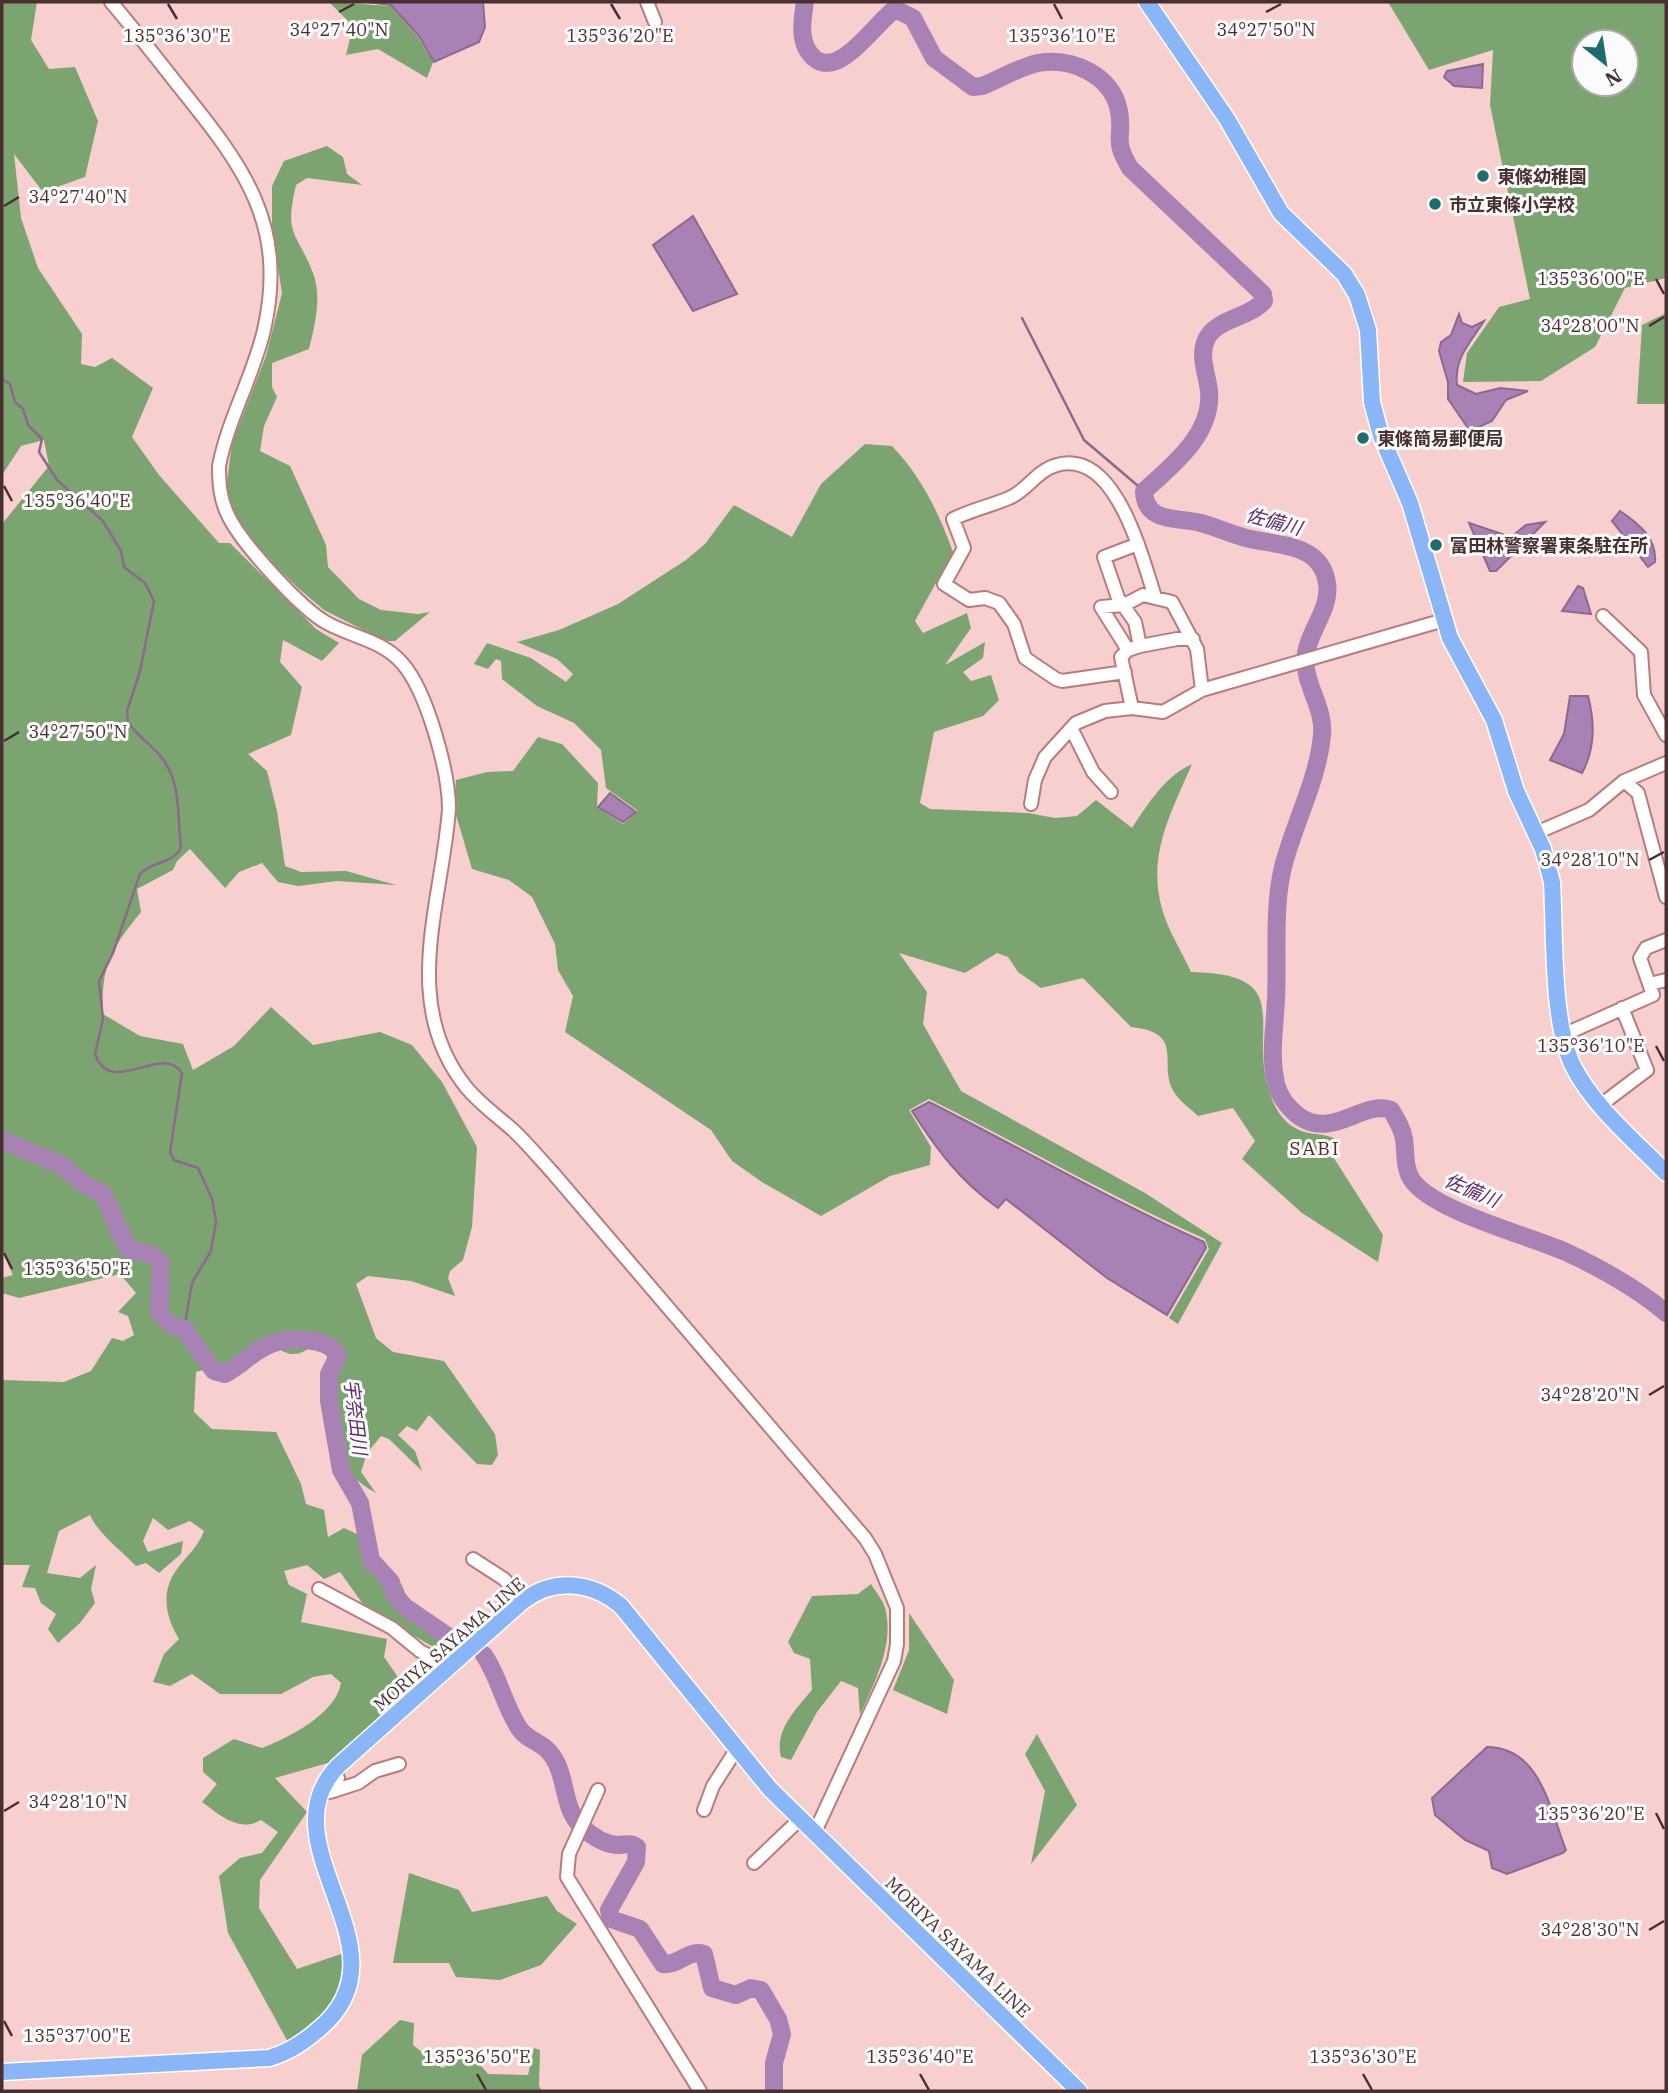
<svg xmlns="http://www.w3.org/2000/svg" width="1668" height="2093" font-family="'IBM Plex Serif','Noto Sans JP',serif">
  <style>
    .forest { fill: #7ca470; fill-rule: evenodd }
    .water { fill: #a982b5; stroke: #8c698d; stroke-width: 2 }
    .lines { fill: none; stroke-linecap: round; stroke-linejoin: round }
    .stream { stroke: #8c698d; stroke-width: 2.5 }
    .river { stroke: #a982b5; stroke-width: 18 }
    .minor-casing { stroke: #b87c7d; stroke-width: 16 }
    .major-casing { stroke: #fff; stroke-width: 19 }
    .minor { stroke: #fff; stroke-width: 12 }
    .major { stroke: #8ab6f7; stroke-width: 16 }
    .ticks { fill: none; stroke: #493030; stroke-width: 2.5 }
    .poi-dot { fill: #1f6b6e; stroke: #fbfbfb; stroke-width: 2.5 }
    .labels { text-anchor: middle; dominant-baseline: central; stroke-width: 6; stroke-linejoin: round; paint-order: stroke }
    .poi-label { font-size: 18px; font-weight: bold; fill: #493030; stroke: #fbfbfb; text-anchor: start }
    .street-label { font-size: 18px; fill: #493030; stroke: #fbfbfb }
    .water-label { font-size: 19px; font-style: italic; fill: #5f2d6d; stroke: #fbfbfb }
    .neighbourhood-label { font-size: 19px; letter-spacing: 2px; fill: #592629; stroke: #fbfbfb }
    .ticks-label { font-size: 18px; text-anchor: middle; fill: #493030; stroke: #fbfbfb; stroke-width: 6; stroke-linejoin: round; paint-order: stroke }
  </style>
  <rect width="100%" height="100%" fill="#f7cfcf"/>
  <path class="forest" d="M2,2H37L31,40L49,69L75,67L98,121L85,177L43,192L14,154L21,218L38,268L82,334L81,364L95,367L112,358L153,388L132,437L159,475L219,543H230L316,629L339,643L322,661L283,640L280,662L302,687L291,735L248,754L267,771L277,811L285,866L301,872L346,871L396,885L337,881L298,886L278,882L262,863L239,872L225,888L190,849L177,861L173,870L137,889L141,912C111,949 101,965 103,1014L140,1036L183,1044L193,1070L234,1046L271,1007L313,1045L380,1032L412,1045L442,1082L477,1147L472,1227L463,1260L450,1271L448,1278L455,1296L411,1281L368,1276L356,1284L376,1338L393,1352L444,1361L495,1434L498,1455L492,1465L477,1464L429,1415L417,1431L407,1426L398,1435L415,1451L422,1471L389,1439L381,1436L367,1453L361,1472L376,1493C340,1474 329,1442 327,1403C324,1371 338,1373 319,1341C301,1356 290,1360 272,1343C246,1360 255,1386 216,1366L196,1372L194,1412L212,1429L276,1432L301,1484L306,1504L324,1510L328,1537L344,1528L368,1539L381,1564L402,1585L412,1612L441,1634L455,1649L447,1655L365,1607L340,1572L324,1579L307,1565L284,1571L289,1585L307,1594L301,1622L387,1639L384,1657L409,1693L335,1761L275,1778L307,1812L260,1880L259,1908L297,1969L344,1953C342,1995 325,2022 288,2042L228,1933L219,1876L240,1858L262,1853L278,1832L261,1820C239,1833 220,1815 202,1802L217,1784L203,1772V1758L234,1739L262,1748C288,1738 336,1714 341,1683L331,1674L313,1677L281,1694H220L192,1674L170,1686L153,1682L164,1654L179,1639C168,1621 161,1598 172,1577C181,1560 197,1550 204,1531L190,1521L168,1530L153,1518L143,1541L148,1552L183,1541L181,1554L159,1573L146,1563L136,1566C121,1550 98,1534 90,1515L59,1531L47,1573L80,1578L96,1565L91,1589L95,1603L80,1623L58,1643L48,1629L56,1614L41,1603L35,1588L22,1587L30,1565H2V1380L64,1382L91,1371L112,1338L123,1341L134,1335L128,1316L118,1312L136,1293L120,1274L19,1298L2,1293V1278L13,1275L2,1250V524L49,466L44,440L21,446L2,475Z
    M329,2L391,6L418,37L433,62L427,78L378,49L346,55L353,26Z
    M1388,2H1666V278L1625,288L1595,347L1541,381L1463,382L1467,353L1499,307L1530,299L1490,105L1493,50L1429,70ZM1626,42V84H1584V42Z
    M327,146L343,157L347,174L362,185L307,178L296,185C284,237 296,230 313,273C322,297 315,325 309,349L272,363V387L277,397L264,426L260,451L290,466L326,545L328,567L359,599L381,610L418,614L430,612L395,641H385L324,610L298,588L265,556L232,510L227,482L232,443L266,356L282,293L272,228V186L284,161Z
    M1666,313V404H1637L1642,325Z
    M865,444L892,446C921,476 939,513 953,552L915,621L923,633L967,613L971,628L945,665L985,642L983,658L963,672L971,681L991,675L999,700L983,716L934,732L920,803L930,809L1028,813L1055,818L1077,816L1096,800L1132,828C1148,804 1165,776 1192,764C1171,813 1147,855 1162,909C1168,930 1182,952 1191,972C1301,974 1245,1029 1271,1096C1275,1109 1284,1123 1297,1129C1308,1135 1322,1133 1334,1138L1330,1152L1383,1235L1378,1262L1302,1213L1242,1159L1255,1141L1233,1108L1198,1116C1191,1109 1179,1101 1174,1092C1157,1064 1187,1033 1131,1027L1083,978L1041,988L1018,972L1008,957L997,953L965,973L899,953L927,992L923,1024L961,1091L1145,1193L1222,1243L1178,1324L1169,1318L1209,1249L1205,1239C1111,1197 1021,1145 929,1099L909,1110L931,1147L930,1165L890,1176L821,1216L762,1182L732,1161L711,1130L565,1032L573,996L558,970L555,944L532,897L509,880L472,869L454,808L456,780L487,772L513,771L538,737L562,744L598,783L597,807L623,824L638,811L606,788L601,750L574,723L537,706L502,679L501,661L496,659L488,669L474,664L487,643L531,658L566,682L573,674L557,659L517,642L559,630L618,604L686,560L705,544L734,505L792,537L821,484Z
    M871,1584C875,1591 883,1600 885,1608C895,1645 874,1683 860,1715L858,1688L841,1681L817,1712L791,1760L781,1757C774,1731 796,1709 812,1690L810,1659L794,1653L788,1642L812,1596L858,1594Z
    M909,1613L954,1680L947,1714L893,1690L909,1650Z
    M1037,1734L1077,1805L1031,1864L1045,1791L1025,1754Z
    M409,1873L459,1890L472,1912L547,1896L557,1911L577,1924L541,1965L500,1980L456,1977L449,1963H393Z
    M400,2020L414,2023L413,2045L442,2068L471,2054L488,2074L528,2075L534,2048L540,2050L539,2086L542,2091H357L362,2055Z"/>
  <path class="water" d="M368,2H483L485,27L479,42L434,62L419,36L391,5Z
    M1483,64L1482,88L1454,86L1444,77L1447,71Z
    M693,216L737,294L693,311L653,245Z
    M1459,314L1462,323L1472,327L1484,321C1470,343 1454,358 1457,385L1476,394L1500,388L1528,391L1506,400L1492,421L1470,431L1448,399V382L1439,351L1441,342L1451,335Z
    M1620,511C1638,523 1657,538 1655,562L1648,567L1612,521Z
    M1545,522L1496,571H1490L1469,523L1511,537L1526,525Z
    M1578,586L1583,588L1591,614L1562,611Z
    M1570,696H1588C1595,722 1595,749 1582,773L1550,760L1564,734Z
    M610,793L636,812L623,822L598,807Z
    M929,1102C1021,1148 1110,1200 1204,1242L1206,1248L1167,1315L1107,1278L1006,1199L998,1208C960,1181 937,1150 912,1111Z
    M1487,1747C1540,1747 1550,1809 1566,1850L1563,1853L1507,1874L1492,1868L1489,1851L1465,1840L1435,1815L1432,1798Z"/>
  <g class="lines">
    <path class="stream" d="M1022,318L1084,440L1144,491
      M2,379L10,384L15,402L23,409L28,425L42,439L39,452L57,480L103,521L121,551L124,567L145,583L154,601L140,671L127,711L128,722C137,736 152,745 162,758C182,784 177,819 181,848C172,864 152,861 140,874L113,953L99,981L103,1019L95,1054C111,1099 162,1042 182,1073L170,1152L174,1160L198,1168L212,1199L216,1221L211,1251L192,1283L184,1329"/>
    <path class="river" d="M805,2C802,21 798,44 814,58C839,80 876,22 895,9L913,18L934,58L973,87L982,86C1000,79 1019,67 1038,63C1072,57 1112,75 1119,111C1124,139 1112,138 1130,168L1263,294L1264,301C1249,318 1218,318 1207,338C1198,355 1207,373 1209,391C1213,434 1172,466 1144,491C1145,524 1179,517 1201,523C1216,527 1231,534 1246,538C1276,546 1321,542 1327,583C1331,608 1310,629 1306,653C1301,681 1325,706 1322,735C1318,780 1294,823 1283,867C1273,908 1278,957 1276,999C1275,1025 1270,1052 1275,1078C1277,1094 1288,1108 1300,1117C1333,1139 1363,1100 1391,1110C1397,1120 1402,1128 1404,1139C1406,1153 1404,1168 1412,1180C1433,1211 1530,1236 1566,1252C1600,1268 1638,1289 1666,1313
      M2,1140L61,1165L85,1185L103,1194L128,1249L153,1255L161,1263L159,1312L171,1325L184,1329L214,1371L225,1374C241,1365 255,1350 271,1344C290,1337 329,1337 338,1356L329,1374V1401L341,1470L360,1503L371,1560L391,1582L394,1594L405,1607L449,1637
      M484,1655C499,1677 504,1705 519,1728C529,1744 545,1739 557,1764C567,1786 564,1811 583,1828C592,1836 605,1844 617,1845C626,1845 630,1842 637,1847L636,1862L609,1910L611,1919L640,1929L663,1964C678,1966 689,1949 704,1954L712,1988L736,1995L751,1988L761,1990L778,2019L782,2034L774,2063V2091"/>
    <defs>
      <path id="minor" d="M111,2C135,30 158,60 181,89C243,166 288,224 264,330C253,377 228,419 219,466C219,483 220,498 227,513C239,541 301,609 327,623C352,637 382,640 402,663C427,691 449,772 449,809C442,904 399,1003 466,1087C479,1103 497,1116 513,1130C527,1143 540,1159 553,1173L865,1538L875,1554L897,1608V1644L894,1661L814,1834
        M647,2L655,22
        M1603,616L1641,652L1644,695L1666,735
        M1140,646L1177,639H1193
        M1128,650L1101,607L1124,605L1143,595L1172,602L1197,649L1202,690
        M1125,672L1062,681L1056,679L1025,658L1014,624L999,603L985,598L969,600L944,584L964,548L953,519C971,510 990,506 1009,498C1027,491 1037,470 1057,465C1116,448 1142,558 1155,597
        M1132,708L1121,657L1128,650L1140,646L1135,622L1118,598L1104,557L1138,544
        M1071,728L1093,772L1111,792
        M1624,781L1638,793L1666,897
        M1031,804L1035,780L1045,757L1076,723L1105,711L1132,708L1163,712L1202,690L1444,620
        M1536,833L1589,810L1624,781L1666,763
        M1650,984L1666,980
        M1563,1035L1653,995L1640,958L1646,948L1666,940
        M1602,1104L1647,1070L1622,1008
        M473,1559L504,1579L523,1601
        M319,1589L392,1628L420,1651L448,1666
        M338,1778L330,1792L358,1783L375,1771L399,1764
        M598,1790L569,1854L567,1877L700,2091
        M704,1810L713,1786L736,1750
        M754,1863L800,1819"/>
      <path id="major" d="M1147,2L1227,119L1281,213L1344,274L1357,295L1368,330L1372,402L1381,436L1410,503L1450,638L1494,720L1516,791L1543,849L1552,882C1555,933 1551,1024 1574,1068C1595,1108 1635,1141 1666,1173
        M2,2072L269,2058C288,2053 304,2042 319,2029C414,1950 262,1845 338,1766L523,1601C554,1578 591,1581 621,1606L770,1789L1079,2091"/>
    </defs>
    <use href="#minor" class="minor-casing"/>
    <use href="#major" class="major-casing"/>
    <use href="#minor" class="minor"/>
    <use href="#major" class="major"/>
  </g>
  <path class="ticks" d="M168,4L177,19M611,4L620,19M1054,4L1062,19M339,12L354,4M1266,12L1281,4M4,206L19,197M1656,279L1664,294M1649,326L1664,317M4,486L12,501M4,741L19,732M1649,860L1664,852M1656,1046L1664,1061M4,1253L12,1269M1649,1395L1664,1386M4,1811L19,1802M1656,1813L1664,1829M1649,1930L1664,1921M4,2021L12,2036M477,2074L486,2090M920,2074L929,2090M1363,2074L1372,2090"/>
  <g class="poi-dot">
    <circle cx="1483" cy="176" r="7"/>
    <circle cx="1435" cy="204" r="7"/>
    <circle cx="1363" cy="438" r="7"/>
    <circle cx="1436" cy="545" r="7"/>
  </g>
  <g class="labels">
    <g class="poi-label">
      <text x="1497" y="176">東條幼稚園</text>
      <text x="1449" y="204">市立東條小学校</text>
      <text x="1377" y="438">東條簡易郵便局</text>
      <text x="1450" y="545">富田林警察署東条駐在所</text>
    </g>
    <g class="street-label">
      <text transform="translate(449 1644) rotate(-41)">MORIYA SAYAMA LINE</text>
      <text transform="translate(958 1947) rotate(44)">MORIYA SAYAMA LINE</text>
    </g>
    <g class="water-label">
      <text transform="translate(1274 521) rotate(15)">佐備川</text>
      <text transform="translate(1472 1190) rotate(23)">佐備川</text>
      <text transform="translate(356 1417) rotate(83)">宇奈田川</text>
    </g>
    <g class="neighbourhood-label">
      <text x="1315" y="1148">SABI</text>
    </g>
  </g>
  <g class="ticks-label">
    <text x="339" y="36">34°27'40"N</text>
    <text x="1266" y="36">34°27'50"N</text>
    <text x="177" y="42">135°36'30"E</text>
    <text x="620" y="42">135°36'20"E</text>
    <text x="1062" y="42">135°36'10"E</text>
    <text x="78" y="203">34°27'40"N</text>
    <text x="1591" y="285">135°36'00"E</text>
    <text x="1590" y="332">34°28'00"N</text>
    <text x="77" y="507">135°36'40"E</text>
    <text x="78" y="738">34°27'50"N</text>
    <text x="1590" y="866">34°28'10"N</text>
    <text x="1591" y="1052">135°36'10"E</text>
    <text x="77" y="1275">135°36'50"E</text>
    <text x="1590" y="1401">34°28'20"N</text>
    <text x="78" y="1808">34°28'10"N</text>
    <text x="1591" y="1820">135°36'20"E</text>
    <text x="1590" y="1936">34°28'30"N</text>
    <text x="77" y="2042">135°37'00"E</text>
    <text x="477" y="2063">135°36'50"E</text>
    <text x="920" y="2063">135°36'40"E</text>
    <text x="1363" y="2063">135°36'30"E</text>
  </g>
  <rect width="1668" height="2093" fill="none" stroke="#493030" stroke-width="7"/>
  <g transform="translate(1605 63) rotate(150)"><circle r="33" fill="#fbfbfb" stroke="#b4aaaa" stroke-width="2"/>
  <path d="M0-5L12 26L0 18L-12 26Z" fill="#1f6b6e"/>
  <text y="-10" font-size="19" font-weight="bold" text-anchor="middle" fill="#493030">N</text>
  </g>
</svg>
